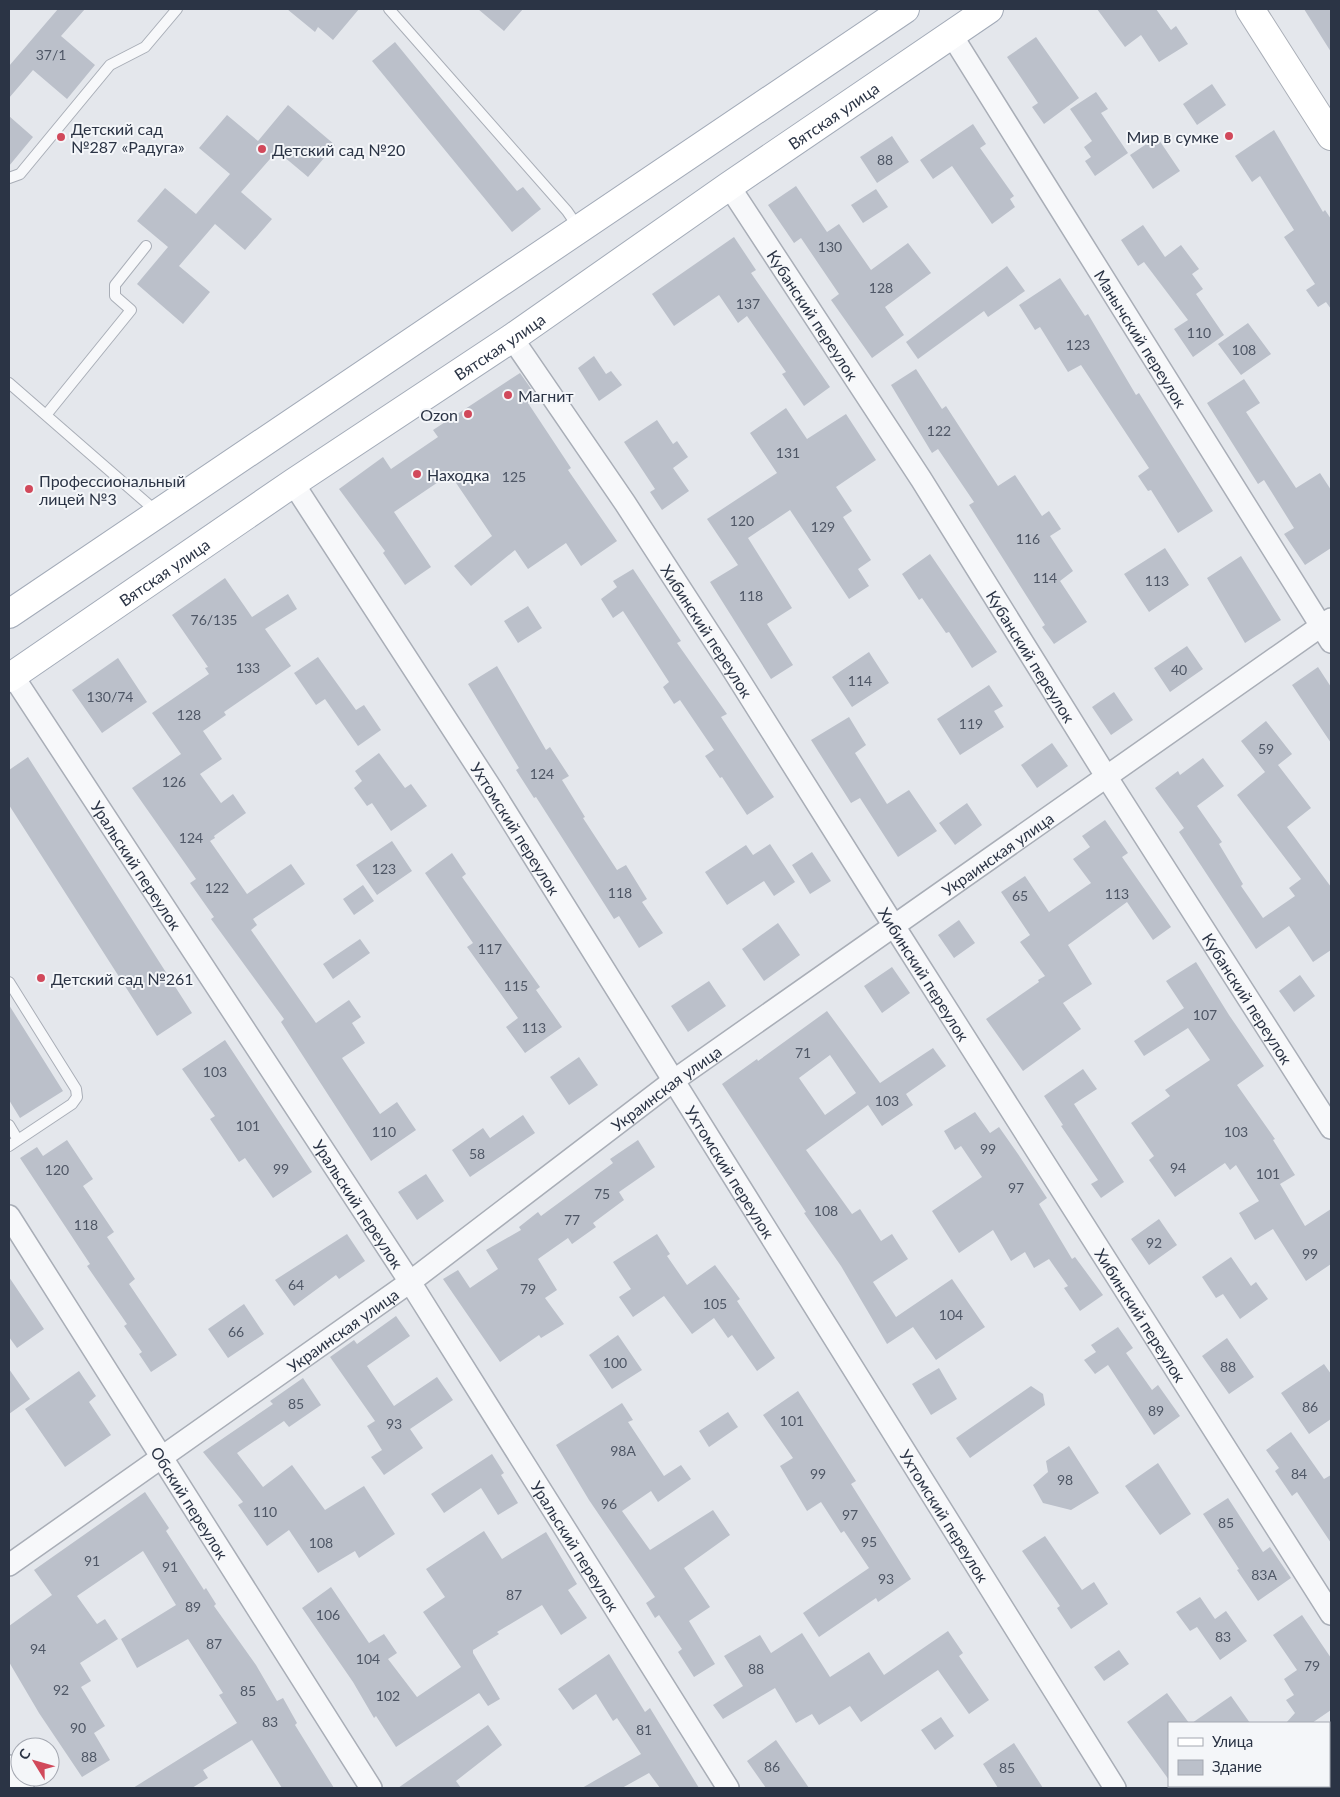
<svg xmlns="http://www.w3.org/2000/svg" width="1340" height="1797" font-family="Lato,sans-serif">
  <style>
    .building { fill: #bbc0ca; fill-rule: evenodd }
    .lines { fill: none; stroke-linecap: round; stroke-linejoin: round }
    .lane-casing { stroke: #a9aeb7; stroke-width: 12 }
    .street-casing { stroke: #a9aeb7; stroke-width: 24 }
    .secondary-casing { stroke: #a9aeb7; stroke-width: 30 }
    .primary-casing { stroke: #a3abb8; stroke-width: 30 }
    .lane { stroke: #f7f8fa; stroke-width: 10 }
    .street { stroke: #f7f8fa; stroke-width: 21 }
    .secondary { stroke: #fff; stroke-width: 28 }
    .primary { stroke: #fff; stroke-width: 28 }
    .poi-dot { fill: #d1495b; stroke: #f4f6f9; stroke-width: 2 }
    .labels { text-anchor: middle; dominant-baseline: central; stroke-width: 4; stroke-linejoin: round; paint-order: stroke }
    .number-label { font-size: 14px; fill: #4f5766 }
    .street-label { font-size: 16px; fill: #2b3445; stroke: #f4f6f9 }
    .poi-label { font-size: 16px; fill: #2b3445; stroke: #f4f6f9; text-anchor: start }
  </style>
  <rect width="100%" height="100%" fill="#e4e7ec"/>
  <path class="building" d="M58,9H85L61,36L95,65L67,99L33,70L9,98V66Z
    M287,9H359L333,40L318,27L315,32Z
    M478,9H523L504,31Z
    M1097,9H1156L1171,30L1176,26L1188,44L1159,62L1141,35L1125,47Z
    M1304,9H1331V52Z
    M1036,37L1079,98L1044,124L1032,107L1038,103L1007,57Z
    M395,42L517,191L523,187L541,209L512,232L372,61Z
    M1212,84L1226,105L1197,125L1183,104Z
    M1096,92L1108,109L1101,113L1128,153L1095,176L1085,161L1091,157L1084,147L1092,141L1070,109Z
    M288,105L335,145L308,177L277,151L241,192L272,219L245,250L215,224L179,266L210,292L183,324L137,284L168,247L137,221L165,188L196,214L230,174L199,148L227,115L258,141Z
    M9,116L33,137L9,166Z
    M973,124L986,144L980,148L1014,196L1010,199L1015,207L992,224L952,166L933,179L920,160Z
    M1274,130L1323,212L1325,210L1331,219V309L1326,302L1318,307L1306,290L1315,284L1284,237L1294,230L1260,176L1252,182L1235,156Z
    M892,136L909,162L877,183L860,157Z
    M1157,137L1180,171L1153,189L1130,155Z
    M796,186L827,232L839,224L871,270L908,243L931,273L885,307L904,335L872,358L831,300L839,294L801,238L794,243L768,205Z
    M876,189L888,207L863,223L851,205Z
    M1143,225L1165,257L1181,245L1199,269L1192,274L1203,289L1196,294L1224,335L1193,357L1174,329L1188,320L1144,262L1138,266L1121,240Z
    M734,237L756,270L751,273L830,387L804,406L782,374L786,372L747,316L738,323L719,295L674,326L652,294Z
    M1007,266L1025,291L988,317L984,311L918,359L906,342Z
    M1060,278L1085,316L1088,314L1136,395L1139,393L1213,511L1178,533L1151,490L1148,491L1138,476L1149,468L1081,365L1068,372L1040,327L1035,330L1019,305Z
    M1248,323L1271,354L1241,375L1218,344Z
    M594,356L606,374L611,371L622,385L599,401L578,368Z
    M916,369L942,409L946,406L998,486L1015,475L1042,516L1049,511L1061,529L1050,536L1073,571L1060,581L1087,622L1054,644L1042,627L1045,625L969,505L974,502L938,449L932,453L891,385Z
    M520,373L537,397L528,403L571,468L568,470L617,541L581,566L566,543L528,569L515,550L471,586L454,566L492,536L450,474L394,512L431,567L405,585L383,553L385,551L339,489L383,457L391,469L438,437L433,430Z
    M1244,379L1260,403L1246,412L1296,488L1320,473L1331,490V548L1305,565L1284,534L1294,528L1264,480L1258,484L1207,403Z
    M786,408L807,439L846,414L876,460L836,487L852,511L843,517L871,560L858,569L869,586L849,599L790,510L748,538L792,608L767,624L793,665L771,679L710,582L738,565L707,519L777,473L750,433Z
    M657,420L673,444L677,441L688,457L673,468L689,491L662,510L650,492L655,489L624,442Z
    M1165,548L1189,585L1149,612L1124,574Z
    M930,554L997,652L972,668L949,632L946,633L922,598L919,600L902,574Z
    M1241,556L1281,620L1245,643L1207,578Z
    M633,569L681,641L677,643L727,714L721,717L774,797L747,815L722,777L720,778L705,756L714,750L680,700L674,704L663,687L669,682L623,611L613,618L601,599L617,587L613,581Z
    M225,578L252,617L288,594L297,609L265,629L291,666L224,712L226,715L203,731L222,759L200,774L221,803L233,794L246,813L214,836L215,838L210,841L247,894L291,864L305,884L253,919L257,925L251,930L316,1023L349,1000L361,1017L352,1023L365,1043L342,1058L380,1114L397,1102L416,1130L371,1161L281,1022L284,1019L211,919L214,917L190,883L196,879L132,788L181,754L152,713L209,674L205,668L208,667L172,615Z
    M528,606L542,628L518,643L504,621Z
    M1187,646L1203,669L1170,692L1154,668Z
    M869,652L889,683L852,707L832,677Z
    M318,657L356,710L364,705L381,730L358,746L325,699L316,705L294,673Z
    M118,658L147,702L102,733L72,690Z
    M497,666L546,750L550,747L569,776L562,780L585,817L583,818L617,870L626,865L647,899L642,902L663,933L639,948L619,916L614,919L536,797L534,798L516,770L519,768L468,684Z
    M1318,667L1331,687V743L1292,685Z
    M989,685L1003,706L994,711L1004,727L960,755L937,719Z
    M1114,692L1133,720L1111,735L1092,707Z
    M849,717L866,745L855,753L887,804L909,790L937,831L898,857L860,798L851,803L811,740Z
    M1266,721L1292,754L1278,765L1311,808L1287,827L1331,887V950L1313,962L1289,926L1256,949L1179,832L1184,828L1155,788L1178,771L1180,775L1203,758L1224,786L1197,806L1222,842L1219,844L1243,884L1241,886L1263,918L1295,896L1289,888L1301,879L1237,795L1265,772L1241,741Z
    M1052,743L1068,766L1037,788L1021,765Z
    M379,753L405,788L411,784L427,806L391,831L372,803L367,806L354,788L362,781L355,771Z
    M28,757L192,1013L157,1036L9,805V770Z
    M967,803L982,825L955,845L939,823Z
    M1105,820L1128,853L1122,857L1171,927L1153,940L1127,902L1068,945L1092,984L1063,1003L1081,1029L1023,1071L986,1019L1039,982L1038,980L1045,976L1020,942L1030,935L1001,892L1025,876L1049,912L1091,883L1073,859L1090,847L1082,836Z
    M392,841L412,871L377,895L356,865Z
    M770,844L795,882L774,896L764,881L727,905L705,872L746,845L753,855Z
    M812,852L831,881L810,894L792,865Z
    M452,853L466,874L462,877L540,987L536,990L562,1027L525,1053L506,1027L518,1018L467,947L473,943L425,873Z
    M363,885L374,901L354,915L343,899Z
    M959,920L975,943L954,958L938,935Z
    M778,923L800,955L764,981L742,949Z
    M360,939L370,953L333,979L323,964Z
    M1196,962L1229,1015L1264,1066L1237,1085L1275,1139L1273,1140L1295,1175L1280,1184L1305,1226L1331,1209V1264L1306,1281L1273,1229L1255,1240L1239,1213L1259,1201L1236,1165L1230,1170L1225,1163L1175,1197L1149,1160L1154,1156L1131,1123L1170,1096L1165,1090L1210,1060L1188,1028L1144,1056L1134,1041L1184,1008L1166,981Z
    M892,967L910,993L882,1013L864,986Z
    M1300,975L1315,996L1294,1012L1279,991Z
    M709,981L726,1006L688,1032L671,1006Z
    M9,1005L63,1091L20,1118L9,1100Z
    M827,1011L880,1083L933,1048L946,1066L906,1094L913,1105L882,1126L868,1105L806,1150L852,1214L860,1209L881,1241L892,1234L908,1259L873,1282L896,1317L952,1279L985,1327L936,1360L913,1327L887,1344L841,1266L804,1213L806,1212L722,1084L757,1059L758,1061ZM830,1055L856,1093L825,1115L799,1078Z
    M225,1040L312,1172L273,1198L245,1158L239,1162L210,1119L215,1116L182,1069Z
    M579,1057L598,1085L569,1105L550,1077Z
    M1083,1069L1097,1089L1074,1104L1124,1182L1101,1198L1091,1184L1098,1180L1061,1126L1063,1125L1044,1096Z
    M975,1112L990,1133L999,1127L1018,1154L1047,1198L1039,1204L1072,1259L1075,1257L1103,1295L1080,1311L1064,1288L1068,1286L1049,1259L1034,1268L1025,1252L1011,1261L993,1230L959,1253L932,1211L982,1177L961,1146L955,1150L944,1131Z
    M523,1115L535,1133L470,1177L452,1150L483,1128L490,1138Z
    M67,1140L93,1179L83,1186L114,1232L107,1237L135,1279L129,1284L177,1355L151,1372L139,1354L142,1352L124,1326L127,1324L87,1266L90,1264L20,1158L37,1147L43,1156Z
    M638,1140L655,1167L619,1192L624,1200L593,1223L596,1227L572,1244L568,1238L538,1259L557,1290L545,1298L564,1324L541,1338L539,1335L500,1362L443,1279L458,1270L470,1288L498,1269L486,1250L521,1230L519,1227L538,1212L541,1216L613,1163L610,1159Z
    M426,1174L444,1201L417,1220L398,1192Z
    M1159,1219L1177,1245L1149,1265L1131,1239Z
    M347,1234L365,1261L339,1279L336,1275L294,1306L275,1280Z
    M657,1234L670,1254L667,1256L687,1285L715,1265L740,1299L737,1301L775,1358L757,1371L732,1335L728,1338L714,1318L692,1334L664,1296L633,1317L619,1297L631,1289L613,1262Z
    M1231,1257L1251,1286L1256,1282L1268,1299L1240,1319L1223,1294L1216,1298L1202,1277Z
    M9,1277L44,1329L17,1348L9,1337Z
    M244,1304L264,1334L228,1358L208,1329Z
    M396,1316L410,1336L367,1366L394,1406L437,1377L453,1400L410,1429L423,1448L384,1475L371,1457L382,1450L367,1426L375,1421L330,1357L354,1340L357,1344Z
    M1118,1327L1133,1348L1126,1353L1152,1390L1158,1385L1180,1416L1154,1435L1108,1365L1095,1374L1084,1360L1096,1352L1091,1345Z
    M618,1335L642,1370L612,1389L589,1355Z
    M1227,1338L1254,1377L1229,1394L1202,1356Z
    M1324,1364L1331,1374V1419L1309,1434L1281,1393Z
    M939,1368L957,1399L931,1415L912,1384Z
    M9,1369L30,1399L9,1414Z
    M79,1371L96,1396L89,1402L111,1435L65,1467L25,1409Z
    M303,1378L321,1405L289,1427L284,1421L237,1453L263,1487L292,1465L325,1510L364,1486L395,1534L359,1558L355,1551L318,1573L289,1530L267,1546L238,1505L243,1502L203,1452L273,1404L270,1401Z
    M1031,1386L1043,1394L1045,1405L970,1458L956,1438Z
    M798,1391L856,1481L851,1484L911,1579L878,1602L876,1598L819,1637L803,1613L869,1568L844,1531L841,1533L821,1502L807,1511L780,1466L793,1458L763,1415Z
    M622,1403L633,1420L628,1422L664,1476L681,1465L691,1479L658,1502L651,1491L622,1511L650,1550L713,1510L730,1535L684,1568L710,1607L689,1621L715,1664L694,1677L678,1652L682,1649L659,1615L655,1618L646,1603L655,1597L589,1500L556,1445Z
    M728,1412L738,1427L709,1447L699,1431Z
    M1291,1432L1324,1479L1331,1475V1543L1297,1492L1292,1496L1275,1471L1279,1468L1266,1450Z
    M1069,1446L1099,1493L1071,1510L1043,1503L1033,1485L1048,1472L1046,1461Z
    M492,1454L504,1473L501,1475L518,1503L498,1515L481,1488L444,1513L431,1494Z
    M1158,1463L1191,1514L1160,1535L1125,1486Z
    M145,1492L169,1528L166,1531L204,1590L206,1588L216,1604L214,1606L256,1665L277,1701L283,1698L297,1723L295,1725L334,1788H282L252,1740L203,1770L208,1778L192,1788H133L237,1723L219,1695L223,1693L188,1639L137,1668L121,1639L176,1605L143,1551L77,1596L97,1624L105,1619L118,1639L80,1663L91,1681L81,1687L105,1726L94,1733L110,1760L82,1777L39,1713L9,1662V1626L52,1595L34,1570Z
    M1228,1498L1263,1552L1270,1547L1291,1578L1258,1601L1237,1570L1239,1569L1203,1514Z
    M484,1531L502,1559L546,1532L577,1584L568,1590L587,1618L561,1635L542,1605L497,1632L499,1634L473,1650V1653L500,1699L488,1706L479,1693L396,1747L376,1716L374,1718L353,1682L302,1608L331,1587L369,1643L384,1634L397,1653L388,1659L417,1697L461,1667L423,1612L445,1597L426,1569Z
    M1045,1536L1082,1590L1094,1582L1108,1604L1071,1629L1057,1608L1060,1606L1022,1551Z
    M1200,1597L1215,1619L1226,1611L1247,1641L1220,1660L1197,1627L1190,1631L1176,1612Z
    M1302,1615L1331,1658V1710L1312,1723H1286L1295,1713L1286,1700L1294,1695L1284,1679L1297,1670L1273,1635Z
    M948,1631L963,1653L959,1656L989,1700L969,1714L938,1670L861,1722L850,1706L819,1725L812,1714L796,1723L775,1688L723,1719L713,1705L743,1686L724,1656L760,1635L771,1653L802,1633L830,1677L869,1652L884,1675Z
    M1119,1650L1129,1664L1104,1681L1094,1667Z
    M609,1654L645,1712L650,1708L699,1788H660L649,1773L622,1788H582L641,1754L617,1718L613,1721L596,1694L573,1710L558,1689Z
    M1167,1693L1189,1723H1169V1780L1127,1722Z
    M1231,1696L1250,1723H1192Z
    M941,1717L954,1736L935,1750L921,1730Z
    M488,1725L502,1745L456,1781L461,1788H398Z
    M776,1740L809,1788H766L747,1761Z
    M1014,1743L1043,1788H998L983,1764Z"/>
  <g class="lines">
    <defs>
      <path id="lane" d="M389,9L567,211L578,227
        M9,178L20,174L110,65L145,47L177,9
        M9,383L157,512
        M46,415L131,310L115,296V285L146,246
        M9,982L76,1089L77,1097L72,1104L9,1146
        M9,1125L18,1140"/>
      <g id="street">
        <path id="s1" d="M951,34L1331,642"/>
        <path id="s2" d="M729,186L921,479L1106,776L1331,1128"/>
        <path id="s3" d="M512,338L625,503L728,662L894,926L1331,1614"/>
        <path id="s4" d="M293,483L491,788L1115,1788"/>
        <path id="s5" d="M13,676L410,1282L728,1788"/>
        <path id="s6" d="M9,1216L371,1788"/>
        <path id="s7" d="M9,1565L410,1282L673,1081L1331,619"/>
        <path d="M9,1766L23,1788"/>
      </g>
      <path id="secondary" d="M1250,9L1331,136"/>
      <g id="primary">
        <path d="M9,614L905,9"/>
        <path id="s8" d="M9,678L293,483L512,338L729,186L989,9"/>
      </g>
    </defs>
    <use href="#lane" class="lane-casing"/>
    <use href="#street" class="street-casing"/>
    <use href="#secondary" class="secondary-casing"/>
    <use href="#primary" class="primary-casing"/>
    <use href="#lane" class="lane"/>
    <use href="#street" class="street"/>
    <use href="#secondary" class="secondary"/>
    <use href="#primary" class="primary"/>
  </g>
  <g class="poi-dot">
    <circle cx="1229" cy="136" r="5"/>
    <circle cx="61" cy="137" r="5"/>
    <circle cx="262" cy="149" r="5"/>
    <circle cx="508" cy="395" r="5"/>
    <circle cx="468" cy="414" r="5"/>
    <circle cx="417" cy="474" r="5"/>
    <circle cx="29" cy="489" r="5"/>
    <circle cx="41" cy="978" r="5"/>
  </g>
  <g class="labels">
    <g class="number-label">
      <text x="51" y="54">37/1</text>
      <text x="885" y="159">88</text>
      <text x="830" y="246">130</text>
      <text x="881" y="287">128</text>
      <text x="748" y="303">137</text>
      <text x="1199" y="332">110</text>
      <text x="1078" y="344">123</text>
      <text x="1244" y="349">108</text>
      <text x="939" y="430">122</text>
      <text x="788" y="452">131</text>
      <text x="514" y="476">125</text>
      <text x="742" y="520">120</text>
      <text x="823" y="526">129</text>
      <text x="1028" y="538">116</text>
      <text x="1045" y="577">114</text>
      <text x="1157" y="580">113</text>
      <text x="751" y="595">118</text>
      <text x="214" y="619">76/135</text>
      <text x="248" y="667">133</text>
      <text x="1179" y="669">40</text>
      <text x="860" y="680">114</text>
      <text x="110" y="696">130/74</text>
      <text x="189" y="714">128</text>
      <text x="971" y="723">119</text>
      <text x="1266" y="748">59</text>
      <text x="542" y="773">124</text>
      <text x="174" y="781">126</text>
      <text x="191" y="837">124</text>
      <text x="384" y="868">123</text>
      <text x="217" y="887">122</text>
      <text x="620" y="892">118</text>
      <text x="1117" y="893">113</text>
      <text x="1020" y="895">65</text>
      <text x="490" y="948">117</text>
      <text x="516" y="985">115</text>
      <text x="1205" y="1014">107</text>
      <text x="534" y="1027">113</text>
      <text x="803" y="1052">71</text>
      <text x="215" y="1071">103</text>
      <text x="887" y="1100">103</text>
      <text x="248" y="1125">101</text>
      <text x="384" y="1131">110</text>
      <text x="1236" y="1131">103</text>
      <text x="988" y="1148">99</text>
      <text x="477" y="1153">58</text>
      <text x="1178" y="1167">94</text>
      <text x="281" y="1168">99</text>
      <text x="57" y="1169">120</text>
      <text x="1268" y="1173">101</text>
      <text x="1016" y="1187">97</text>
      <text x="602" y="1193">75</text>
      <text x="826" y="1210">108</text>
      <text x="572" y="1219">77</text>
      <text x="86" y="1224">118</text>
      <text x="1154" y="1242">92</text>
      <text x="1310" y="1253">99</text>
      <text x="296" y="1284">64</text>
      <text x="528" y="1288">79</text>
      <text x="715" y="1303">105</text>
      <text x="951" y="1314">104</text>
      <text x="236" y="1331">66</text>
      <text x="615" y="1362">100</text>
      <text x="1228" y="1366">88</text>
      <text x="296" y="1403">85</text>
      <text x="1310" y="1406">86</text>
      <text x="1156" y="1410">89</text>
      <text x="792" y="1420">101</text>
      <text x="394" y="1423">93</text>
      <text x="623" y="1450">98А</text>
      <text x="818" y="1473">99</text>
      <text x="1299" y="1473">84</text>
      <text x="1065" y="1479">98</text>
      <text x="609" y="1503">96</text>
      <text x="265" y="1511">110</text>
      <text x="850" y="1514">97</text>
      <text x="1226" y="1522">85</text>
      <text x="869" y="1541">95</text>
      <text x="321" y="1542">108</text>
      <text x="92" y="1560">91</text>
      <text x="170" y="1566">91</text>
      <text x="1264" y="1574">83А</text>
      <text x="886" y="1578">93</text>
      <text x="514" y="1594">87</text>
      <text x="193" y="1606">89</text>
      <text x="328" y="1614">106</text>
      <text x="1223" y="1636">83</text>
      <text x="214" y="1643">87</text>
      <text x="38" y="1648">94</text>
      <text x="368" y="1658">104</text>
      <text x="1312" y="1665">79</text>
      <text x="756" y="1668">88</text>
      <text x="61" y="1689">92</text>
      <text x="248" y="1690">85</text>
      <text x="388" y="1695">102</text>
      <text x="270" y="1721">83</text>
      <text x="78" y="1727">90</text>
      <text x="644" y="1729">81</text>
      <text x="89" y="1756">88</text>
      <text x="772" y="1766">86</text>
      <text x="1007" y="1767">85</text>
    </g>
    <g class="street-label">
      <text stroke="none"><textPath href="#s8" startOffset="998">Вятская улица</textPath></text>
      <text stroke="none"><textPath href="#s2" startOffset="154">Кубанский переулок</textPath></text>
      <text stroke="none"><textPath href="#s1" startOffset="359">Манычский переулок</textPath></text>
      <text stroke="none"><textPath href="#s8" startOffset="592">Вятская улица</textPath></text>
      <text stroke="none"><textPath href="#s8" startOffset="188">Вятская улица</textPath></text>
      <text stroke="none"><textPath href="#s3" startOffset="352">Хибинский переулок</textPath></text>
      <text stroke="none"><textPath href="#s2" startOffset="559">Кубанский переулок</textPath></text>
      <text stroke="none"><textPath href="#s4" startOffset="411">Ухтомский переулок</textPath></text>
      <text stroke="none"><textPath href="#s7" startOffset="1218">Украинская улица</textPath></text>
      <text stroke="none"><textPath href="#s5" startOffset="226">Уральский переулок</textPath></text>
      <text stroke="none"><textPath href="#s3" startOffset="758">Хибинский переулок</textPath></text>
      <text stroke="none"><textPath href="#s2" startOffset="964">Кубанский переулок</textPath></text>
      <text stroke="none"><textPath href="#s7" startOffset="812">Украинская улица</textPath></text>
      <text stroke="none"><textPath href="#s4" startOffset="816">Ухтомский переулок</textPath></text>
      <text stroke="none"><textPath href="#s5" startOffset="631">Уральский переулок</textPath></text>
      <text stroke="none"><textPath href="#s3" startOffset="1162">Хибинский переулок</textPath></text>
      <text stroke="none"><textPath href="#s7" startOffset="408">Украинская улица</textPath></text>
      <text stroke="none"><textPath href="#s6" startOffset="339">Обский переулок</textPath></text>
      <text stroke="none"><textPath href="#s4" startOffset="1221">Ухтомский переулок</textPath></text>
      <text stroke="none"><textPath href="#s5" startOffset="1036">Уральский переулок</textPath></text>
    </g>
    <g class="poi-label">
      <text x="71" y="128">Детский сад<tspan x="71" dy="18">№287 «Радуга»</tspan></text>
      <text x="1219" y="136" text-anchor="end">Мир в сумке</text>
      <text x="272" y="149">Детский сад №20</text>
      <text x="518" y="395">Магнит</text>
      <text x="458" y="414" text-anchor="end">Ozon</text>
      <text x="427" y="474">Находка</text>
      <text x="39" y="480">Профессиональный<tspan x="39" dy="18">лицей №3</tspan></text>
      <text x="51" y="978">Детский сад №261</text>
    </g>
  </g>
  <rect width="1340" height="1797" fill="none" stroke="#2b3445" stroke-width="20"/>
  <rect x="1168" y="1722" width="162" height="65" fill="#f4f6f9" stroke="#a4a8b1"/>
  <rect x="1178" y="1738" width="25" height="8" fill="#ffffff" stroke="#a4a8b1"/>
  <text x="1212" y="1747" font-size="15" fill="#2b3445">Улица</text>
  <rect x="1178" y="1760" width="25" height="15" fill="#bbc0ca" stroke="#a4a8b1"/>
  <text x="1212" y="1772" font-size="15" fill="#2b3445">Здание</text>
  <g transform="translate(35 1762) rotate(307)"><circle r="24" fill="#f4f6f9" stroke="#a4a8b1"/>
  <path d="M0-4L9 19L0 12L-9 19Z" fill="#d1495b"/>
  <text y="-8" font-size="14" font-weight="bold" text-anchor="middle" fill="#2b3445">С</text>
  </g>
</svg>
